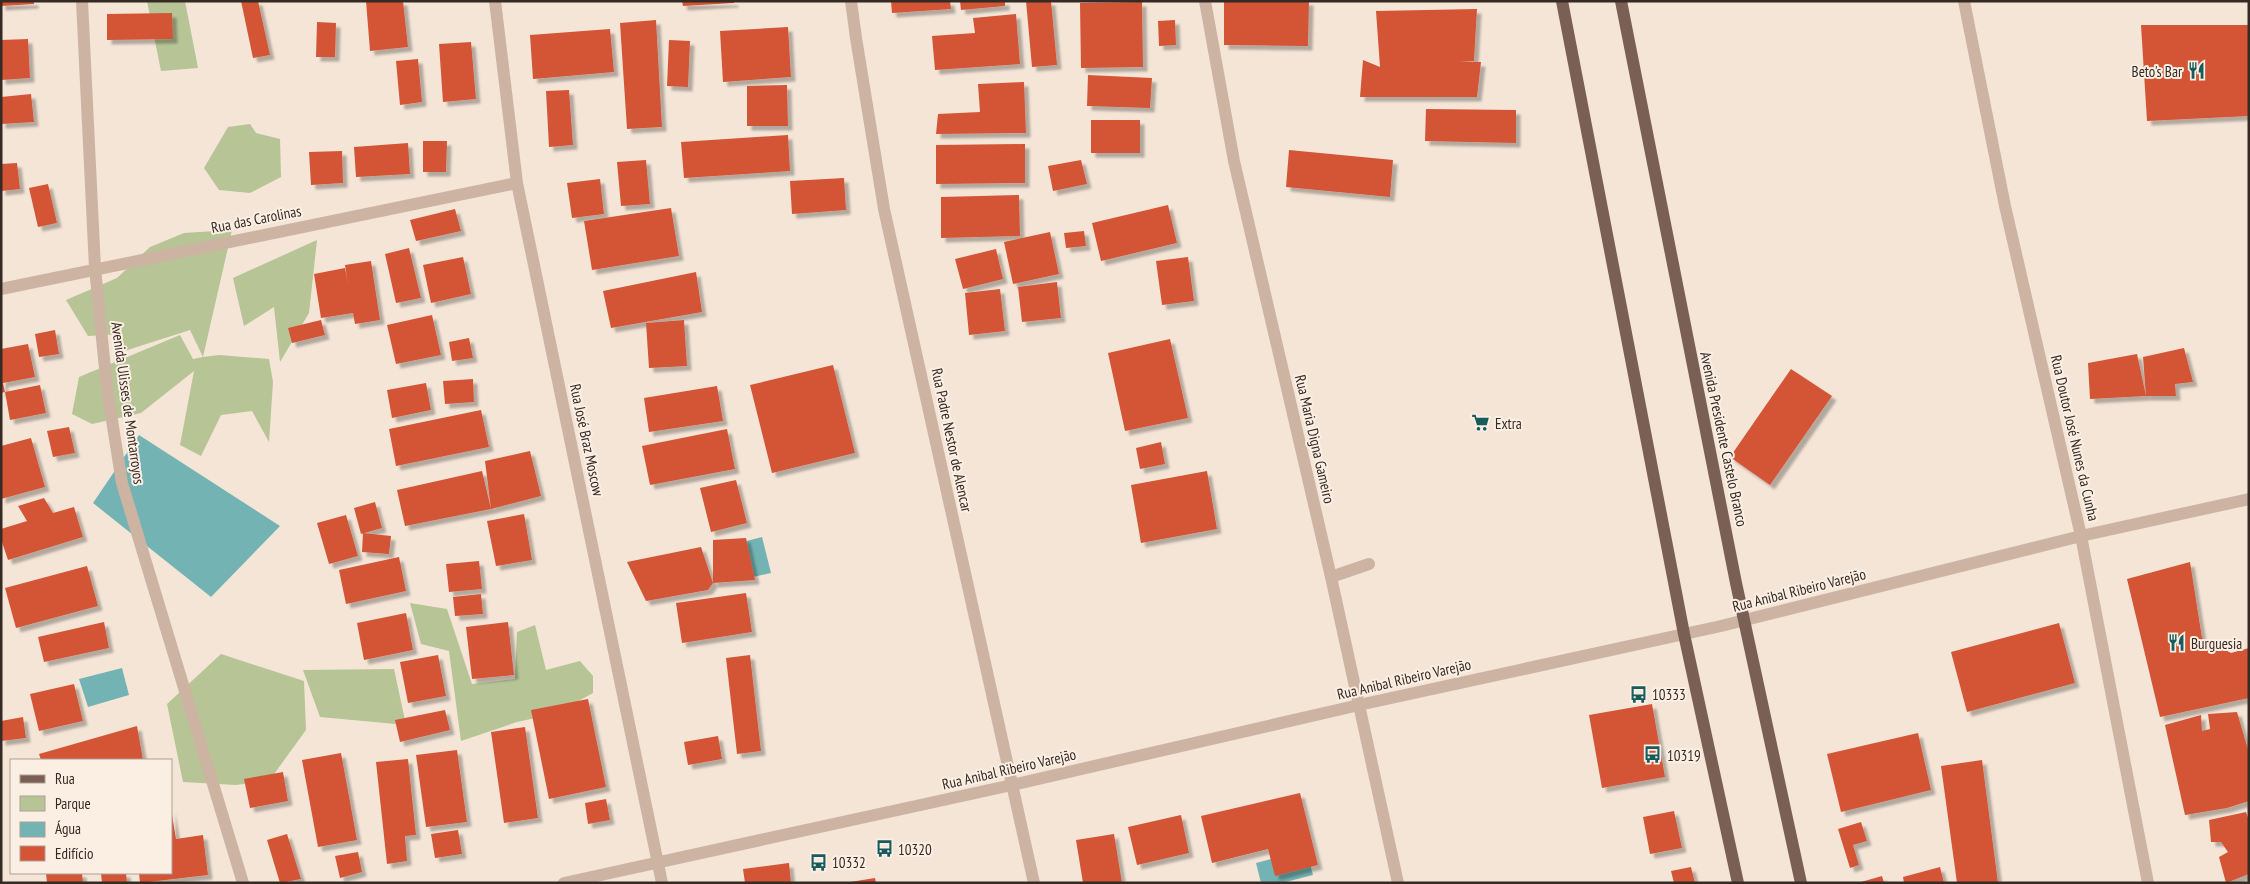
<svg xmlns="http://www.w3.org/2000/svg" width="2250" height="884" font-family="'PT Sans Narrow',sans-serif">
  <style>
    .green { fill: #b7c496 }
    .water { fill: #73b3b3 }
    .building { fill: #d35536; filter: url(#shadow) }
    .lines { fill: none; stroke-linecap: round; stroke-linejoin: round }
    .minor { stroke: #cdb4a2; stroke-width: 12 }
    .major { stroke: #7a5f55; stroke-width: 12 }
    .labels { text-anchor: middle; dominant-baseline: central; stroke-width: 4; stroke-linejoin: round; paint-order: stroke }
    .poi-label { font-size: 15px; fill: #362a25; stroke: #fbefe4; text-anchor: start }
    .street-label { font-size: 15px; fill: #362a25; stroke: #fbefe4 }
  </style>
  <defs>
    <filter id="shadow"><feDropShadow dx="4.5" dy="4.5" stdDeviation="1" flood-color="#0004"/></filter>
  </defs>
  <rect width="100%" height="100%" fill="#f4e5d7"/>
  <path class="green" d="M147,1H185L198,68L161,71Z
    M250,124L256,133L280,139L281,177L250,193L219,190L204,168L228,127Z
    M232,230L203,357L219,355L269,359L273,382L269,442L252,411L221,415L201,456L180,445L194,371L141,413L92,424L72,414L79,377L180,335L193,359L203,357L190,330L115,354L123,334L88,336L66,300L117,278L150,247L184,233Z
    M317,240L309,313L280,362L274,307L244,326L233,278Z
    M410,603L447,609L472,684L515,679L517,632L535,625L546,670L580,661L593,676V693L554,714L517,722L461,741L449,651L421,644Z
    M221,654L304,681L306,730L269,781L236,785L183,782L167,704Z
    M394,669L406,725L320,717L303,670Z"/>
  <path class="water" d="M139,435L280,526L211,597L93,503Z
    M762,537L771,573L753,577L735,544Z
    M122,668L129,695L88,707L79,679Z
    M1306,850L1313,875L1282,883H1261L1256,863Z"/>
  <path class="building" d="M1,1H34V4L1,6Z
    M241,1H258L270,55L253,58Z
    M366,1H403L408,47L370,51Z
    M682,1H734V3L683,6Z
    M891,1H950L951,9L892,13Z
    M960,1H1005V6L961,10Z
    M1026,1H1051L1057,65L1032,67Z
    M1224,1H1309L1308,46L1224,45Z
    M1142,2L1143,67L1081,68L1080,3Z
    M1477,9L1474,61L1459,62H1481L1477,97H1360L1363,60L1380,67L1376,11Z
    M172,13L173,39L107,40V14Z
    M1016,14L1020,64L935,70L932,36L975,33L973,18Z
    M656,20L662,127L627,129L620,23Z
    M1175,20L1176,45L1159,46L1158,21Z
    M317,22L336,23L335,57H316Z
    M2141,25H2249V116L2147,121Z
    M788,27L791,77L723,82L720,31Z
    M610,29L614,72L533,79L530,35Z
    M28,39L30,78L1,80V40Z
    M669,40L690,41L688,87L667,86Z
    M471,42L476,99L443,102L439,44Z
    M418,59L422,102L400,105L396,61Z
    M1088,75L1152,78L1150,108L1087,106Z
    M1024,82L1026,133L936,134L938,114L980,112L978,84Z
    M787,85L788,126H747V86Z
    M569,90L573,145L549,147L546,91Z
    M31,94L34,122L1,124V97Z
    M1426,109L1516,110V143L1425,141Z
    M1091,120H1140V153H1091Z
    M788,135L790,171L684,178L681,142Z
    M423,141H447L446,172H423Z
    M408,143L410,174L356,177L354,147Z
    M1025,144V183L936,184V145Z
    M1289,150L1393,160L1390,197L1286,187Z
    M342,151L343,183L311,185L309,152Z
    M646,160L650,204L621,206L617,162Z
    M1081,160L1087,184L1053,191L1048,166Z
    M17,163L20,189L1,191V164Z
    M844,178L846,210L792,214L790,181Z
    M600,179L604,214L572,218L567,183Z
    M48,184L57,223L38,227L29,188Z
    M1019,195L1020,236L941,238V197Z
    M1168,205L1177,243L1101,261L1092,223Z
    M671,208L679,256L592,270L584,221Z
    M455,209L461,231L416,241L410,220Z
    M1084,231L1086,246L1066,248L1064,233Z
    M1050,232L1059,274L1013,284L1004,242Z
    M409,248L421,298L396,303L385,254Z
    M996,249L1003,279L963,289L955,259Z
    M463,257L471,294L431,303L423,265Z
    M1188,257L1194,301L1162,305L1156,261Z
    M371,261L380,320L355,324L353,313L321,318L314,274L345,268L348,285L345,265Z
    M696,272L702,312L611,328L603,291Z
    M1057,282L1061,318L1022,322L1018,287Z
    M1000,289L1005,331L969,335L965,293Z
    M432,315L441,355L396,364L387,325Z
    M321,320L325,335L292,343L288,328Z
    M684,320L687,366L649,368L646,323Z
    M55,330L59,354L39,357L35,334Z
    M469,338L473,358L452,361L449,342Z
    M1170,339L1188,418L1125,431L1108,353Z
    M28,344L35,377L3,383L5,392L1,393V349Z
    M2184,348L2193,382L2175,384L2176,396H2146L2143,357Z
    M2137,354L2146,396L2090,399L2088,363Z
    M833,365L855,453L772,473L750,385Z
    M1791,369L1832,396L1770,485L1730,457Z
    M473,379L474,402L445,404L443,381Z
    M426,383L431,410L392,418L387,390Z
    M40,385L46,413L10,420L5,392Z
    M717,386L723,421L649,432L644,398Z
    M481,410L489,447L396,466L389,429Z
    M69,427L75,453L53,457L47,431Z
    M727,429L735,469L650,485L642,446Z
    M31,438L45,487L1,499V446Z
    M1161,442L1165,464L1140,469L1136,448Z
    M530,451L541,496L491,509L485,461Z
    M482,471L491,509L405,526L397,490Z
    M1207,471L1217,529L1141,543L1131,485Z
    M736,480L747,523L711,532L700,488Z
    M44,498L53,513L74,507L83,537L8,560L1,539V529L27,521L18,506Z
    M375,502L382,528L361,534L354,508Z
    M524,514L532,560L496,566L487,521Z
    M346,515L358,556L329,564L317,523Z
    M363,533L391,536L389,554L362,552Z
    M746,538L755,580L713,583L708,590L646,601L627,562L701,547L713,583V540Z
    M399,557L406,591L346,604L339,570Z
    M479,561L482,589L449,592L446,564Z
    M2190,562L2202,638L2231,653L2249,648V698L2160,717L2127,579Z
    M87,566L98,606L16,628L5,588Z
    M746,593L752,632L682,643L676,603Z
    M481,594L483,614L455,616L453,597Z
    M406,613L413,650L364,660L357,623Z
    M104,622L109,648L44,662L38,637Z
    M508,622L514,675L472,679L466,627Z
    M2059,623L2075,683L1967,712L1951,652Z
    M438,655L446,696L408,703L400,662Z
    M750,655L761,751L737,754L726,658Z
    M74,684L83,721L39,731L30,694Z
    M588,699L606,787L549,799L531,710Z
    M1652,704L1665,777L1602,788L1589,715Z
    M445,710L450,730L400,742L395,720Z
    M2237,712L2249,753V801L2227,808L2185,815L2165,725L2201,715L2202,731L2210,729L2208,714Z
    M23,717L26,738L1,741V721Z
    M137,726L143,760H41L39,754Z
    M525,727L538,818L504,823L491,732Z
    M1918,733L1931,790L1841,812L1827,754Z
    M718,736L722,759L688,765L684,742Z
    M457,750L467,822L426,827L416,755Z
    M341,753L357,840L318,847L302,760Z
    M408,759L416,835L405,836L407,861L387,864L376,762Z
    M1982,760L1998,883H1957L1941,766Z
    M283,772L288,801L250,808L244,779Z
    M1300,793L1318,865L1275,876L1268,849L1212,863L1201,816Z
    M606,799L610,820L588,824L585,803Z
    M171,809L176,839L203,835L208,875L140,883L139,873H171Z
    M1674,811L1682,848L1650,854L1643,817Z
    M2246,812L2249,821V874L2226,883L2219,857L2228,852L2221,842H2211L2209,820Z
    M1181,815L1189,853L1137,865L1128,827Z
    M1861,822L1867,841L1853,845L1859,865L1850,868L1838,829Z
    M458,830L462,854L435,858L431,834Z
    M287,834L301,879L280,883L267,840Z
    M1114,834L1122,883H1083L1076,840Z
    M358,852L362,872L340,878L335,856Z
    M789,863L791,883H745L743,869Z
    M1691,867L1695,883H1674L1671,871Z
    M1940,867L1944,883H1904L1903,877Z
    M46,873H82L83,883H47Z
    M101,873H126L127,883H102Z
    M1882,876L1884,883H1861V882Z
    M875,878L876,883H850V882Z"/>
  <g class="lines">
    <path class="minor" d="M82,1L95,268L107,389L122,483L243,883
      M495,1L517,183L662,883
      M851,1L856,38L884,209L1034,883
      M1205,1L1234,161L1331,577L1398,883
      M1964,1L2005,206L2081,536L2148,883
      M1,289L517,183
      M1331,577L1369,564
      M564,883L1012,785L1359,705L1721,626L2081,536L2249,499"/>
    <path class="major" d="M1562,1L1684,634L1738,883
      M1621,1L1736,583L1801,883"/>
  </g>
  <defs>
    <symbol id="restaurant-bare" viewBox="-9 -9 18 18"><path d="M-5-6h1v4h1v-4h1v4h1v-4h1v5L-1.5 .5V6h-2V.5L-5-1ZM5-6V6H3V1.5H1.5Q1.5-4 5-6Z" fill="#175b5c" stroke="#fbefe4" stroke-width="2.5" paint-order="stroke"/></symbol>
    <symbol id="supermarket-bare" viewBox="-9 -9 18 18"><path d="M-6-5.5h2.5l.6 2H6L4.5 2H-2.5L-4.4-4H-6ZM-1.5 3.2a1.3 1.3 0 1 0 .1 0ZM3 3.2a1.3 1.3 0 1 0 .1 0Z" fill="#175b5c" stroke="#fbefe4" stroke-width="2.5" paint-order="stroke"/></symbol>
    <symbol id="bus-bare" viewBox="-9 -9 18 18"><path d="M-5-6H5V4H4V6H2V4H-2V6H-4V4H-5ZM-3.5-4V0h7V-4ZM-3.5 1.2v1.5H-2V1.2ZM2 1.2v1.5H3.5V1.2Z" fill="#175b5c" stroke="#fbefe4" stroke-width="2.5" paint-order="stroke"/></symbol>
  </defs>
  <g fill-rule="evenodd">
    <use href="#restaurant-bare" x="2184" y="58" width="25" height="25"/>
    <use href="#supermarket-bare" x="1468" y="410" width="25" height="25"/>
    <use href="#restaurant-bare" x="2164" y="630" width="25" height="25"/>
    <use href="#bus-bare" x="1626" y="682" width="25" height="25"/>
    <use href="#bus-bare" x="1640" y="742" width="25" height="25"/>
    <use href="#bus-bare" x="872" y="836" width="25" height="25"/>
    <use href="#bus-bare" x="806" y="850" width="25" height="25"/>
  </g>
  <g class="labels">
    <g class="poi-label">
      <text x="2182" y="71" text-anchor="end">Beto's Bar</text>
      <text x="1495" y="423">Extra</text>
      <text x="2191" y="643">Burguesia</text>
      <text x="1652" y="694">10333</text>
      <text x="1667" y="755">10319</text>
      <text x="898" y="849">10320</text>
      <text x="832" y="862">10332</text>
    </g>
    <g class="street-label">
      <text transform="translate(256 219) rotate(-11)">Rua das Carolinas</text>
      <text transform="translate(128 403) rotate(82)">Avenida Ulisses de Montarroyos</text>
      <text transform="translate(2075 438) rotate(77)">Rua Doutor José Nunes da Cunha</text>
      <text transform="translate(1315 439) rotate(77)">Rua Maria Digna Gameiro</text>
      <text transform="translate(1724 439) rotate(78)">Avenida Presidente Castelo Branco</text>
      <text transform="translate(587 440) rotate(78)">Rua José Braz Moscow</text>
      <text transform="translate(952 440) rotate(78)">Rua Padre Nestor de Alencar</text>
      <text transform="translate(1799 590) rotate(-14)">Rua Anibal Ribeiro Varejão</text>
      <text transform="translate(1404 679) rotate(-13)">Rua Anibal Ribeiro Varejão</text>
      <text transform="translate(1009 769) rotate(-13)">Rua Anibal Ribeiro Varejão</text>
    </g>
  </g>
  <rect width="2250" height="884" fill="none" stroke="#362a25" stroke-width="5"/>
  <rect x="10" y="759" width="162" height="115" fill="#fbefe4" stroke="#aca098"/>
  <rect x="20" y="775" width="25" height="8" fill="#7a5f55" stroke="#aca098"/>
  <text x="55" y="784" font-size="15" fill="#362a25">Rua</text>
  <rect x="20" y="796" width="25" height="15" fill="#b7c496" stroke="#aca098"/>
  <text x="55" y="809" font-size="15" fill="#362a25">Parque</text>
  <rect x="20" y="822" width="25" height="15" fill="#73b3b3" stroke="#aca098"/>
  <text x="55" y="834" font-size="15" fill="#362a25">Água</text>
  <rect x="20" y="846" width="25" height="15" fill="#d35536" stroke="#aca098"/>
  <text x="55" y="859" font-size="15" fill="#362a25">Edifício</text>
</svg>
